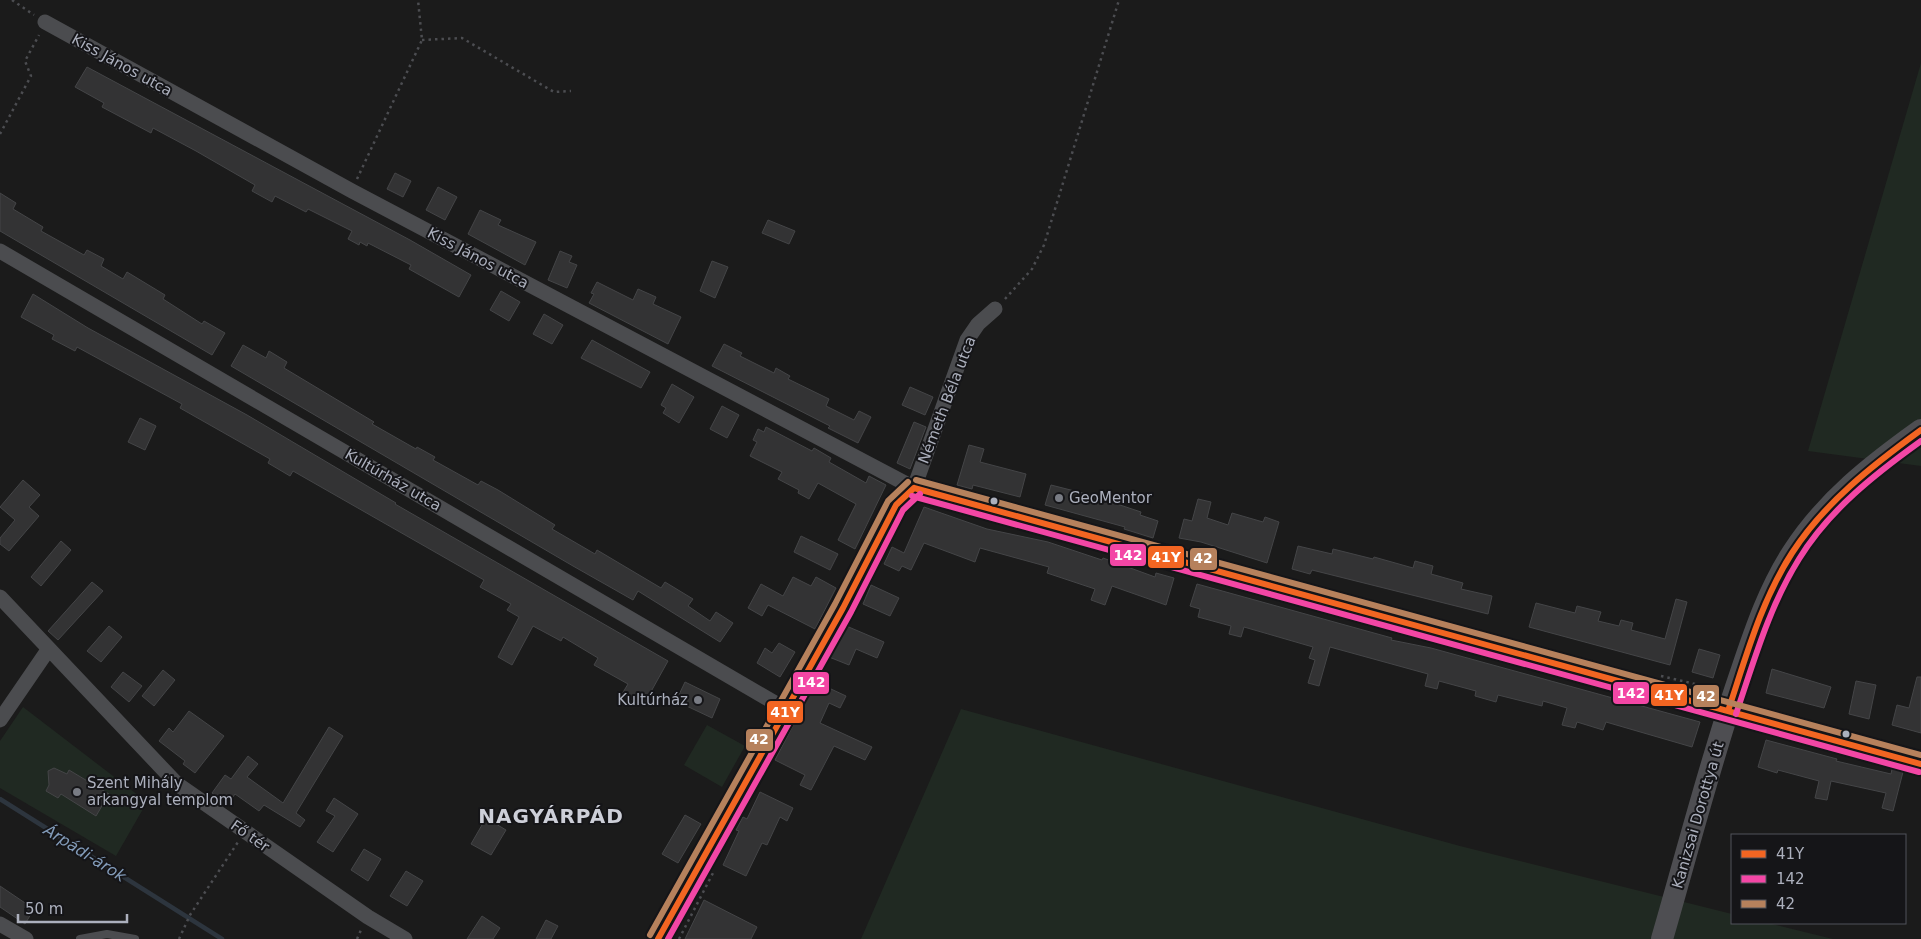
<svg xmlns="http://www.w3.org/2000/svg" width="1921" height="939" font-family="'DejaVu Sans',sans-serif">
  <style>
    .green { fill: #202922 }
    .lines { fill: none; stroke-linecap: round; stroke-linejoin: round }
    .stream { stroke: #2d353e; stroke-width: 4.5 }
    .building { fill: #333334; stroke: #444547 }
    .path { stroke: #4c4d51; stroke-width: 2.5; stroke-dasharray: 2.5 4; stroke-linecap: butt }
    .lane { stroke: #4b4c4f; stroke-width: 8 }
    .street { stroke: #4b4c4f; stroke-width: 15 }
    .secondary { stroke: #4f5053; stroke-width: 21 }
    .primary { stroke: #4e4e52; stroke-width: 22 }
    .bus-1-casing { stroke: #151518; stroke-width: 10 }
    .bus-2-casing { stroke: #151518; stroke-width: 10 }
    .bus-3-casing { stroke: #151518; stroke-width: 10 }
    .bus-1 { stroke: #f26522; stroke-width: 6 }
    .bus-2 { stroke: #f346a5; stroke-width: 6 }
    .bus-3 { stroke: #b6815c; stroke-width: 6 }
    .poi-dot { fill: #797c84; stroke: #151518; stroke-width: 2 }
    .bus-dot { fill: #acb0bd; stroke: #151518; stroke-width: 2 }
    .labels { text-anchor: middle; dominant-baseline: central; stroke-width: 4; stroke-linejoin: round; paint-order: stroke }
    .street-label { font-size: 15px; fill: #acb0bd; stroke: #151518 }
    .poi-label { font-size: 15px; fill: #acb0bd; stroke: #151518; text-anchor: start }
    .water-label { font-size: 16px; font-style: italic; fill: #829bb9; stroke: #151518 }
    .district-label { font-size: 20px; font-weight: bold; letter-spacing: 1px; fill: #cdcfd8; stroke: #151518 }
    .line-badge { stroke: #151518; stroke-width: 2 }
    .badge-label { font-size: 14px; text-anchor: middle; font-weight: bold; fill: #fff }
  </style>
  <rect width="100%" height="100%" fill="#1b1b1b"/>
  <path class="green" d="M1921,63V466L1808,451Z
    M23,707L147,802L116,856L0,788V741Z
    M961,709L1460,846L1732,914V923H1768L1833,939H861Z
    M707,725L745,746L722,787L684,765Z"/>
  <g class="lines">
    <path class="stream" d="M0,799L222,939"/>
  </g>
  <path class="building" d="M87,67L410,240L471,275L459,297L409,269L411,265L368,243L367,246L360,242L359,245L348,239L352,231L308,209L306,212L275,196L272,202L252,191L255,185L196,151L153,128L151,133L102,107L104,103L75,87Z
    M395,173L411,181L403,197L387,189Z
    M438,187L457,197L445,220L426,210Z
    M0,193L16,203L13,209L43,227L41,231L84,255L87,250L104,259L101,266L123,279L127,272L165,295L163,299L202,324L204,321L225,333L212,355L0,231Z
    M480,210L501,220L498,225L536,242L525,265L468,234Z
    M768,220L795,231L789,244L762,233Z
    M560,251L572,256L569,262L577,265L567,288L548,280Z
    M712,261L728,267L715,298L700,291Z
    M597,282L633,300L638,289L656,297L653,304L681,317L668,344L589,303L594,294L591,293Z
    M501,291L520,302L509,321L490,310Z
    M33,294L88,328L247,415L396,503L395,504L668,661L643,706L622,694L628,684L594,665L598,658L563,637L561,641L533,626L512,665L498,657L519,617L507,610L511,604L480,587L484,580L293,471L290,476L268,463L270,459L180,408L182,404L77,347L75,351L52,339L54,335L21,317Z
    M544,314L563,325L552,344L533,334Z
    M592,340L650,372L641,388L581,358Z
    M724,344L742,353L740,356L774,373L776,368L790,376L788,379L829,399L826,406L854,420L859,411L871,417L858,443L828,428L830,426L712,366Z
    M243,345L266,358L269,351L287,362L284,368L374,422L372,424L416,449L417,447L435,457L433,460L478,485L481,481L498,490L555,525L552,529L595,554L597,550L661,588L665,582L693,599L688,606L710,621L716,612L733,623L720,642L638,591L633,600L573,566L231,366Z
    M672,384L694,397L679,423L663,413L666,408L661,405Z
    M910,387L933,397L925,415L902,405Z
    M722,406L739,415L727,438L710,429Z
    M140,418L156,426L145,450L128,442Z
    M914,422L926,427L910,469L897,463Z
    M766,427L812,451L814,448L831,458L829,462L866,483L869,476L886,485L855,549L838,540L856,504L818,483L809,499L798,493L799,490L778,479L782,472L750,456L757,442L753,440L758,429L764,432Z
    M969,445L984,449L980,462L1026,474L1020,497L973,485L972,489L957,485Z
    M23,480L40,495L29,507L39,516L9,551L0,544V538L15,520L0,507Z
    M1051,485L1114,501V503L1141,512L1140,515L1158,521L1153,538L1124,529L1125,527L1045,505Z
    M1198,499L1211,502L1207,518L1228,525L1232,513L1263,522L1265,517L1279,522L1267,563L1201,542L1179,538L1184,519L1192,521Z
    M924,507L987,529L1048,542L1102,560L1103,558L1155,577L1156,573L1174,578L1166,605L1112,586L1105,605L1091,600L1095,589L1047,573L1049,567L980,548L975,562L924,543L911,570L902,566L899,571L884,564L892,547L904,553Z
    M801,536L838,554L830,570L794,552Z
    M61,541L71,550L41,586L31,577Z
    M1298,546L1332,554L1333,549L1373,559L1374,557L1413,568L1415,561L1433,566L1431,574L1463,583L1461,589L1492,596L1488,614L1312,570L1310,574L1292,569Z
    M793,577L811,586L816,577L836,588L815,629L768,605L762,616L748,608L761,584L783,596Z
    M92,582L103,591L58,640L48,631Z
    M1197,584L1392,638L1391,640L1431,648L1700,722L1692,747L1606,722L1603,730L1577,722L1575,728L1562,725L1567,708L1543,701L1542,706L1498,695L1496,702L1475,696L1476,691L1439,681L1437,689L1425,686L1428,674L1330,647L1319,686L1308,683L1315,660L1309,658L1313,647L1244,627L1241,637L1229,634L1231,626L1198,617L1200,609L1190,606Z
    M871,585L899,598L890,616L863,604Z
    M1676,599L1687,602L1670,665L1529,627L1536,603L1575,613L1577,606L1601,612L1598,621L1619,626L1621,620L1633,623L1631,630L1665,639Z
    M844,625L884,642L877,658L856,649L849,665L829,657Z
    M109,626L122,637L101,662L87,651Z
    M779,643L795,652L780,677L757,663L765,648L772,653Z
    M1699,649L1720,655L1713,678L1692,672Z
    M1772,669L1831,687L1824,708L1766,693Z
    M163,670L175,680L154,706L142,696Z
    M123,672L142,686L129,702L111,687Z
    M1917,677H1921V733L1892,725L1897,705L1909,708Z
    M1856,681L1876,685L1869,719L1849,714Z
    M685,682L720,699L712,718L676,701Z
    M816,682L846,696L840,708L829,703L820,723L872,747L865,760L834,746L811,790L800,785L805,775L775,760Z
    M189,711L224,736L195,773L183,764L185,761L159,741L169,728L173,732Z
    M329,727L343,736L296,813L305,820L300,827L264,805L259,811L235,794L228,804L212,793L225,775L231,779L248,756L258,764L247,777L283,803Z
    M1766,740L1837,759L1836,761L1891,774L1892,769L1903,772L1893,811L1882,808L1886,793L1831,781L1827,800L1815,798L1819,781L1778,770L1777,773L1758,767Z
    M54,768L67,774L69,770L109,794L96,816L61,794L58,798L46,791L49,785L48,771Z
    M760,792L793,808L787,821L780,817L767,845L762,843L746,876L723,865L739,831L736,830L743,817L747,819Z
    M334,798L358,814L333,852L317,842L335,816L326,811Z
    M685,815L701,824L678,863L662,854Z
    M486,818L506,830L491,855L471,844Z
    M364,849L381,859L368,881L351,870Z
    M406,871L423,881L407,906L390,896Z
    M0,886L34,909L25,924L0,907Z
    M704,900L757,927L751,939H685Z
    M482,916L500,928L493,939H467Z
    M546,920L558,926L551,939H536Z"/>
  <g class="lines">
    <path class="path" d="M12,0L34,15
      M422,40L462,38L554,92L571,91
      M0,134L31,76L25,61L39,35
      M357,179L422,40L418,0
      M1005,299L1032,269L1044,245L1119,0
      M1661,676L1716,689
      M179,939L190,915L238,842
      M357,939L361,930
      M679,939L713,873"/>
    <path class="lane" d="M80,939L107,934L135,939"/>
    <path class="street" d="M45,22L352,191L914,488L1728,711
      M0,251L787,710
      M0,597L177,784L368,917L405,939
      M0,720L48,650
      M0,924L26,939
      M658,939L843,608L896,505L914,488L967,340L978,324L995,309"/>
    <path class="secondary" d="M1728,711L1921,764"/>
    <path class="primary" d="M1662,939C1687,853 1709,766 1738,681C1753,637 1767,592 1793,552C1826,501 1872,465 1921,430"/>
    <defs>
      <path id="bus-1" d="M914,488L1921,764
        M1728,711C1746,657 1761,601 1792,553C1825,502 1873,465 1921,430
        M658,939L843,608L896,505L914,488"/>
      <path id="bus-2" d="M912,496L1919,772
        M1736,714C1754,661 1769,607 1799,559C1829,510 1875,474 1921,441
        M668,939L851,612L903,510L920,494"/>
      <path id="bus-3" d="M916,480L1921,755
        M650,935L835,604L888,501L908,482"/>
    </defs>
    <use href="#bus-1" class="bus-1-casing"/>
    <use href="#bus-2" class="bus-2-casing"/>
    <use href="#bus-3" class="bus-3-casing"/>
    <use href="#bus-1" class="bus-1"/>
    <use href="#bus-2" class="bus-2"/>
    <use href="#bus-3" class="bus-3"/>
  </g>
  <g class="poi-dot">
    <circle cx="1059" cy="498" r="5"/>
    <circle cx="698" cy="700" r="5"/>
    <circle cx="77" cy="792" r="5"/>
  </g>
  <g class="bus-dot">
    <circle cx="994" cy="501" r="4.5"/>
    <circle cx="1846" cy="734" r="4.5"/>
  </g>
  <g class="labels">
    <g class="street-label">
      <text transform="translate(122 65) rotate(29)">Kiss János utca</text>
      <text transform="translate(478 258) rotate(28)">Kiss János utca</text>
      <text transform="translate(947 400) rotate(-69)">Németh Béla utca</text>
      <text transform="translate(393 480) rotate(30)">Kultúrház utca</text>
      <text transform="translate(1698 815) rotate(-74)">Kanizsai Dorottya út</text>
      <text transform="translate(250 836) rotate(35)">Fő tér</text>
    </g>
    <g class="poi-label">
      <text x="1069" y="498">GeoMentor</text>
      <text x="688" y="700" text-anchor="end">Kultúrház</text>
      <text x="87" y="783">Szent Mihály<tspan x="87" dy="17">arkangyal templom</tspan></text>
    </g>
    <g class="water-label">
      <text transform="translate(85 853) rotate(32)">Árpádi-árok</text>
    </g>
    <g class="district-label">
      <text x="551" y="816">NAGYÁRPÁD</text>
    </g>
  </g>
  <g class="line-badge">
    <rect x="1109" y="543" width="38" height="24" rx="5" fill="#f346a5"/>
    <rect x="1147" y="545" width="38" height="24" rx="5" fill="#f26522"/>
    <rect x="1189" y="547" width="29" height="24" rx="5" fill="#b6815c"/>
    <rect x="792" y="671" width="38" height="24" rx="5" fill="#f346a5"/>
    <rect x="1612" y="681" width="38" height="24" rx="5" fill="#f346a5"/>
    <rect x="1650" y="683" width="38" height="24" rx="5" fill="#f26522"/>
    <rect x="1692" y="684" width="28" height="24" rx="5" fill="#b6815c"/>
    <rect x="766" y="700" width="38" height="24" rx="5" fill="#f26522"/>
    <rect x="745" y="728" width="29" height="24" rx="5" fill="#b6815c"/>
  </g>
  <g class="badge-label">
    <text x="1128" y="560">142</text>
    <text x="1166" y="562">41Y</text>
    <text x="1203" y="563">42</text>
    <text x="811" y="687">142</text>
    <text x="1631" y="698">142</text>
    <text x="1669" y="700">41Y</text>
    <text x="1706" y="701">42</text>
    <text x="785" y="717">41Y</text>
    <text x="759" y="744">42</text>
  </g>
  <rect x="1731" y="834" width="175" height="90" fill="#151518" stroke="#51535a"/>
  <rect x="1741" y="850" width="25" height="8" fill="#f26522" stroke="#51535a"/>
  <text x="1776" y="859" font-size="15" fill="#acb0bd">41Y</text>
  <rect x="1741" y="875" width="25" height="8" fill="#f346a5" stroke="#51535a"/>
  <text x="1776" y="884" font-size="15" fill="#acb0bd">142</text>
  <rect x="1741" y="900" width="25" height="8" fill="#b6815c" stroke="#51535a"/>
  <text x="1776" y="909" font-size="15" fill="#acb0bd">42</text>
  <path d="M18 914v8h109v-8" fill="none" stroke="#acb0bd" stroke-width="2.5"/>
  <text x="25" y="914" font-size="15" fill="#acb0bd" stroke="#151518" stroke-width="4" paint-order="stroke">50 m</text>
</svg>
